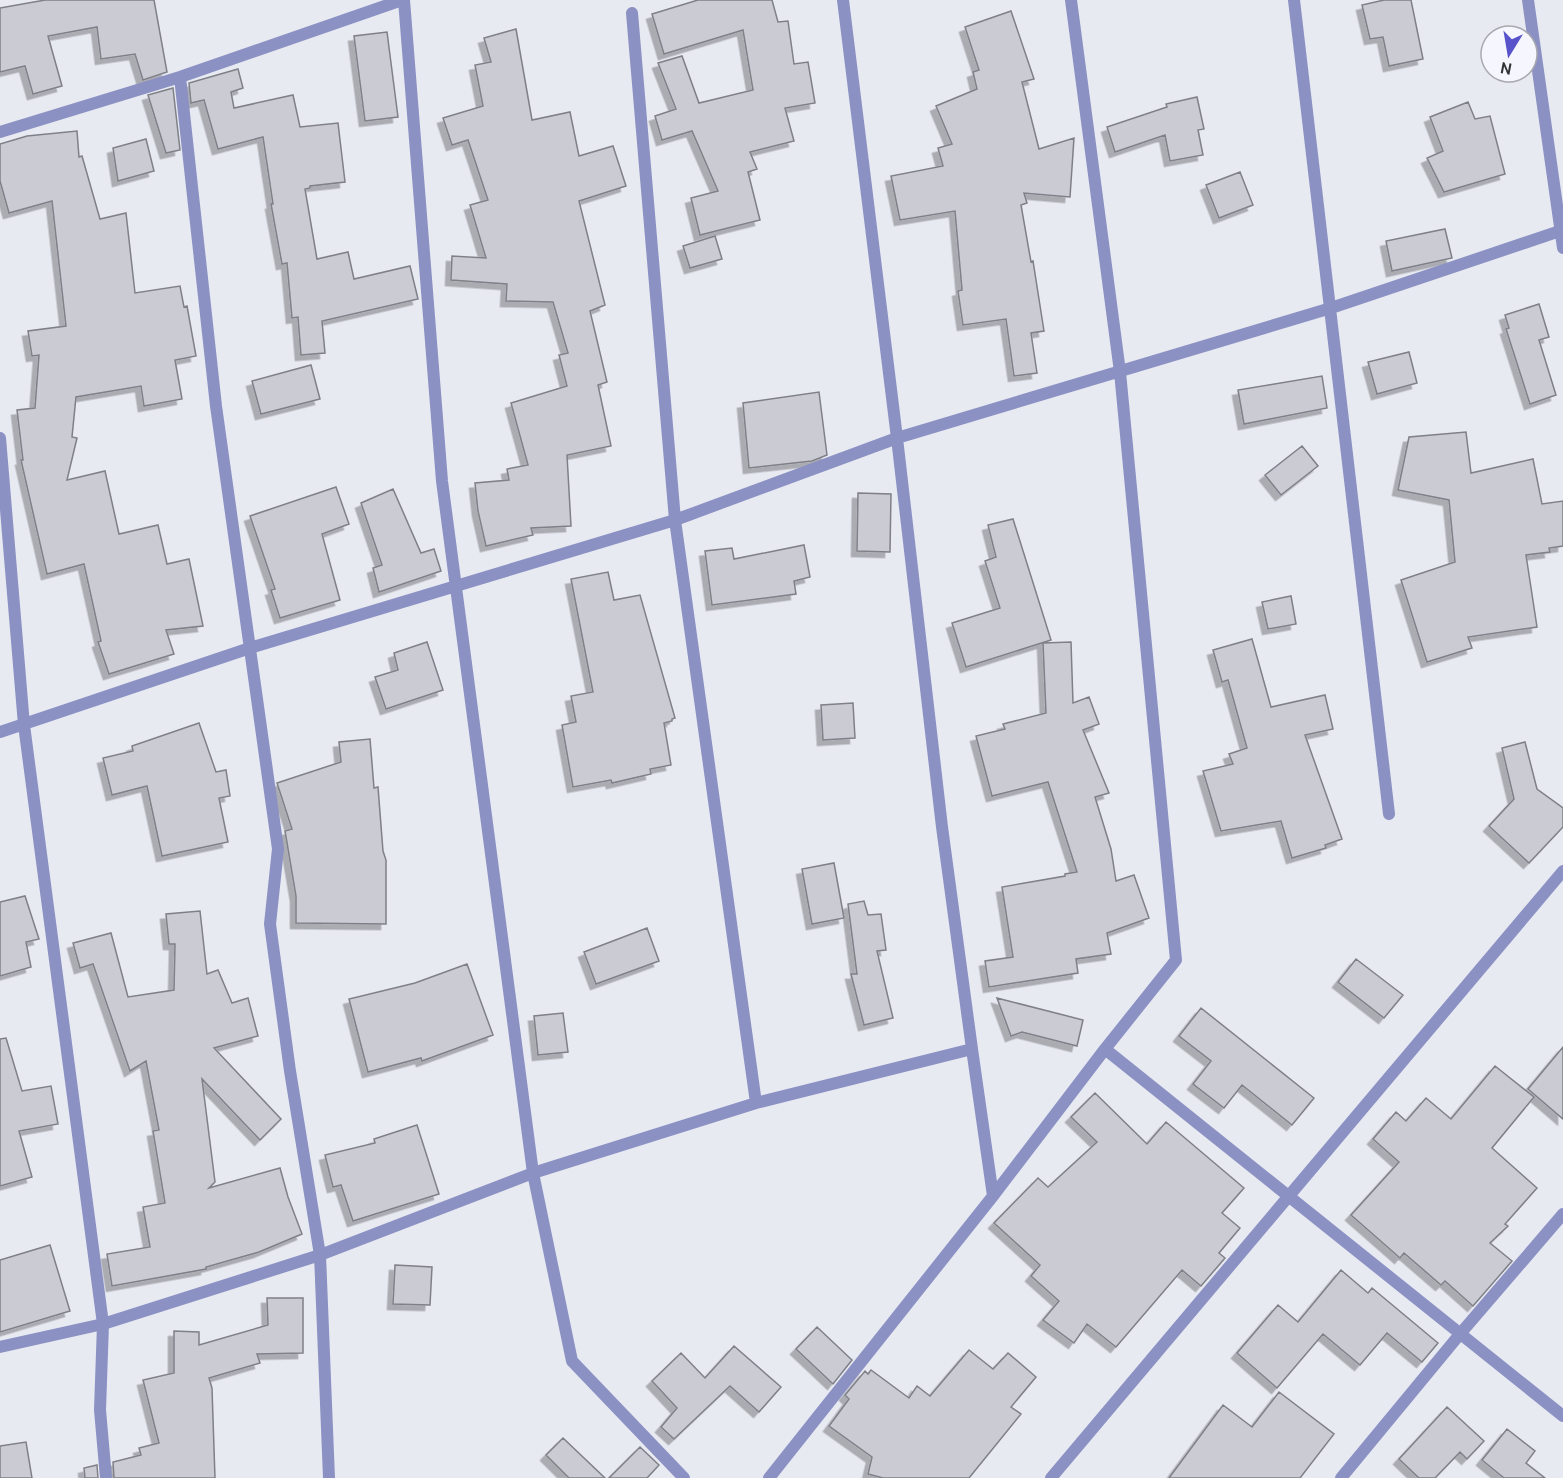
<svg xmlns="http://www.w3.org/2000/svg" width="1563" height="1478" font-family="Cabin,sans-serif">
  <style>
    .building { fill: #cacbd3; stroke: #7f8088; stroke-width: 1.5; filter: url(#shadow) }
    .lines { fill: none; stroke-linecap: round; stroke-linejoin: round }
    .street { stroke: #8c91c3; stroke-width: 12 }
  </style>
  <defs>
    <filter id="shadow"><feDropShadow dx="-5.5" dy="5.5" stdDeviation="0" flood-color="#0004"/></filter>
  </defs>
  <rect width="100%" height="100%" fill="#e8eaf2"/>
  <path class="building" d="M45,0H154L167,72L143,80L135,54L101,59L97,27L48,36L62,86L33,94L25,66L0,72V8Z
    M698,0H772L778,22L788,21L794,64L808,62L815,103L785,108L794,141L750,152L757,169L748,172L760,220L700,235L691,198L718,191L692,131L662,140L655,116L676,109L658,63L682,56L699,103L753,90L743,30L664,54L652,14Z
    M1384,0H1411L1423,59L1389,66L1383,37L1370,39L1362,5Z
    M1011,11L1034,79L1022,82L1039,149L1074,138L1070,197L1024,193L1027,203L1021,205L1031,262L1033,261L1044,331L1031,333L1037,373L1014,376L1006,319L963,325L958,291L962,290L955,211L900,220L891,176L943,166L938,148L952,144L936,106L977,89L973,72L979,70L965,27Z
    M516,29L532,120L570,112L579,156L613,146L626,186L579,201L605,305L590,311L607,382L598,385L611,446L567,455L571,526L531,528L533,535L486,546L478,511L475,483L509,480L507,469L528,465L511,403L567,386L559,355L568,353L553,302L506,301L507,284L451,280L452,256L486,258L470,205L488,200L468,140L452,145L443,118L483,106L475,65L491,62L484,38Z
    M387,32L398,117L365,121L354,36Z
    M238,69L243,88L231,92L234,108L293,95L300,127L338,123L345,182L310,186V188L305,189L317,259L348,252L354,279L410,266L418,299L322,321L325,353L301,355L298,317L292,318L287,263L282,264L271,204H273L263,137L218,149L204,100L191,103L189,83Z
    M173,88L180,150L166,153L148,95Z
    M1197,97L1204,129L1198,130L1203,155L1170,161L1165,135L1115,152L1107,127L1167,107L1166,104Z
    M1468,102L1475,119L1490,116L1505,174L1444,192L1427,158L1443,151L1430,117Z
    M77,131L79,157L82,156L100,219L126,213L135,293L180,286L184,307L187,306L196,356L175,360L182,399L144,406L141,386L76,397L72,437L77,438L67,480L105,471L119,534L158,525L167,564L189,559L203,626L166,630L174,654L109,674L98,642L101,641L84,564L47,574L21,460H23L17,410L35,408L39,355L32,356L28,331L66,326L52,201L9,213L0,181V144L27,136Z
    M146,139L154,171L118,181L113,148Z
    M1240,172L1253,205L1219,218L1206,185Z
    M1445,229L1452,258L1392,271L1386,241Z
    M715,236L722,259L690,268L683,246Z
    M1539,304L1549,337L1539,340L1556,395L1530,404L1506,329L1509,328L1505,315Z
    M1409,352L1417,383L1377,394L1368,362Z
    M311,365L320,399L261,414L252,381Z
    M1322,376L1327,408L1244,424L1238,390Z
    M819,392L827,455L812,461L749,468L743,403Z
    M1466,432L1471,473L1533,459L1542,504L1563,501V546L1549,548L1550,552L1526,555L1537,627L1468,637L1472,648L1427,662L1401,580L1455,562L1449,500L1398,490L1409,437Z
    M1302,446L1318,466L1281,495L1265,475Z
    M336,487L349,524L322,534L340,600L280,618L271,590L275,589L250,516Z
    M393,489L421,553L434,549L441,571L379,592L373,568L382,565L361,503Z
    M858,493L891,494L890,552L857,551Z
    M1013,519L1051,640L966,667L952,623L1000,608L985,561L996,557L988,525Z
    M804,545L810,577L794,581L796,594L712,605L705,551L732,548L734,559Z
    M608,572L614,600L640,595L675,718L672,719V721L664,723L671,765L650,769L651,774L612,783L611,780L573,787L562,725L576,722L571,696L593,692L571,579Z
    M1291,596L1296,624L1268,629L1262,602Z
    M1252,639L1271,707L1325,695L1333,729L1305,735L1342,839L1325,845L1326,848L1292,858L1281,821L1221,831L1203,771L1233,764L1229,754L1247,748L1228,680L1222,682L1213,650Z
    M427,642L443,690L386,709L375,677L398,670L394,653Z
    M1071,642L1073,703L1089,697L1099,724L1083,730L1109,793L1095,797L1111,849L1116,881L1134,875L1149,918L1107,933L1111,954L1076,959L1078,973L989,987L985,961L1013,957L1002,887L1065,876V874L1077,872L1048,782L992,796L976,736L1005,729L1003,724L1046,713L1043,643Z
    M853,703L855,738L823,740L821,705Z
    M199,723L216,772L226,770L230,796L219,798L228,842L162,856L147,786L112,795L103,758L133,751L132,746Z
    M370,739L374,788L378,787L383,851L386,860V924L296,923V896L285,831L292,829L277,783L341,762L339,742Z
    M1525,742L1537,789L1563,808V827L1529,863L1489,826L1514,799L1502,748Z
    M834,863L844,918L812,924L802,869Z
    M25,896L39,939L26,942L31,967L0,976V902Z
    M864,901L868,915L881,914L886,950L877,951L893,1018L864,1025L851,974H857L848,904Z
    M200,911L207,974L218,970L232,1003L248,998L258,1036L214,1048L281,1119L260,1140L202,1079L215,1182L209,1188L280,1168L288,1197L302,1234L259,1252L206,1267V1269L112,1286L107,1254L150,1247L143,1207L165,1203L153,1131L159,1130L146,1061L130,1071L93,964L80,968L73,943L111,933L128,997L174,990L175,944H169L166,914Z
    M647,928L659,961L596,984L584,952Z
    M1356,959L1403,995L1384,1018L1338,982Z
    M467,964L493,1035L422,1061L421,1058L368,1072L349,999L415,983Z
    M997,998L1083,1020L1077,1046L1022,1032L1011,1036Z
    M1201,1008L1314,1098L1292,1125L1242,1085L1224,1108L1193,1084L1211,1061L1179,1036Z
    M563,1013L568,1052L538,1055L534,1016Z
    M6,1038L22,1091L51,1086L58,1124L19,1131L32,1177L0,1186V1039Z
    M1563,1047V1119L1528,1089Z
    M1495,1066L1534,1097L1492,1148L1537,1188L1505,1224L1508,1226L1490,1243L1512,1261L1473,1306L1445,1281L1441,1285L1404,1253L1400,1258L1351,1215L1399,1162L1373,1139L1396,1112L1406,1121L1426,1098L1451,1119Z
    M1095,1093L1147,1144L1166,1122L1244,1188L1222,1213L1240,1228L1219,1253L1225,1258L1201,1286L1182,1270L1116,1347L1087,1324L1074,1343L1043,1320L1059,1301L1031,1276L1040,1265L994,1223L1038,1178L1048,1187L1097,1142L1071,1117Z
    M417,1125L439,1194L353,1221L341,1185L333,1187L325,1155L375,1143L374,1139Z
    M50,1245L70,1311L0,1332V1260Z
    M395,1265L432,1267L430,1305L393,1304Z
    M1341,1270L1368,1293L1372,1288L1438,1343L1422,1362L1387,1333L1360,1365L1323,1334L1277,1388L1237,1353L1278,1305L1298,1322Z
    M267,1298H303V1353L257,1354L260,1363L209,1378L212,1388L215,1478H114L113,1462L141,1455L139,1448L159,1443L143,1380L174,1373V1331L199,1332V1345L268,1325Z
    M817,1327L852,1360L833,1384L796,1349Z
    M734,1346L781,1387L759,1412L730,1386L674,1439L661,1427L677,1408L652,1381L681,1353L705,1378Z
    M969,1350L993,1369L1008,1353L1036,1377L1011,1407L1021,1414L969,1478H883L868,1474L872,1457L829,1426L849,1399L845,1395L865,1371L868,1374L871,1370L909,1398L917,1386L930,1396Z
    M1279,1392L1334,1434L1300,1478H1169L1223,1405L1252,1427Z
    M1447,1407L1484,1441L1467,1459L1460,1452L1435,1478H1419L1399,1459Z
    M1507,1429L1535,1451L1526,1463L1545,1478H1504L1482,1460Z
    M563,1438L605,1478H569L546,1455Z
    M26,1442L32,1478H0V1446Z
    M640,1447L659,1465L647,1478H609Z
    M97,1465L98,1478H85L84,1468Z"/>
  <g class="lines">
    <path class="street" d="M404,0L442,481L533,1173L572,1361L684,1478
      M1071,0L1120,372L1176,960L1105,1049
      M1294,0L1389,814
      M1528,0L1563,248
      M632,13L675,520L756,1103
      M180,77L216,406L278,849L270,924L290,1071L320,1255L329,1478
      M0,132L180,77L402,0
      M0,438L24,725L103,1324L100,1410L106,1478
      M0,732L250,648L675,520L897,438L1331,308L1563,230
      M972,1049L993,1196
      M0,1347L103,1324L320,1255L533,1173L756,1103L972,1049L942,827L897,438L843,0
      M769,1478L993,1196L1105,1049L1563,1416
      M1051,1478L1563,871
      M1341,1478L1460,1334L1563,1214"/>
  </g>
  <g transform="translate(1509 54) rotate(191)"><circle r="28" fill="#f6f7fe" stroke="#a8a9ae" stroke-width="1.5"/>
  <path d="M0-4.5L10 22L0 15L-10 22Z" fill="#5953cb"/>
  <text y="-9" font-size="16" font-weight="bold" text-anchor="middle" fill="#333337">N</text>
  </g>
</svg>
